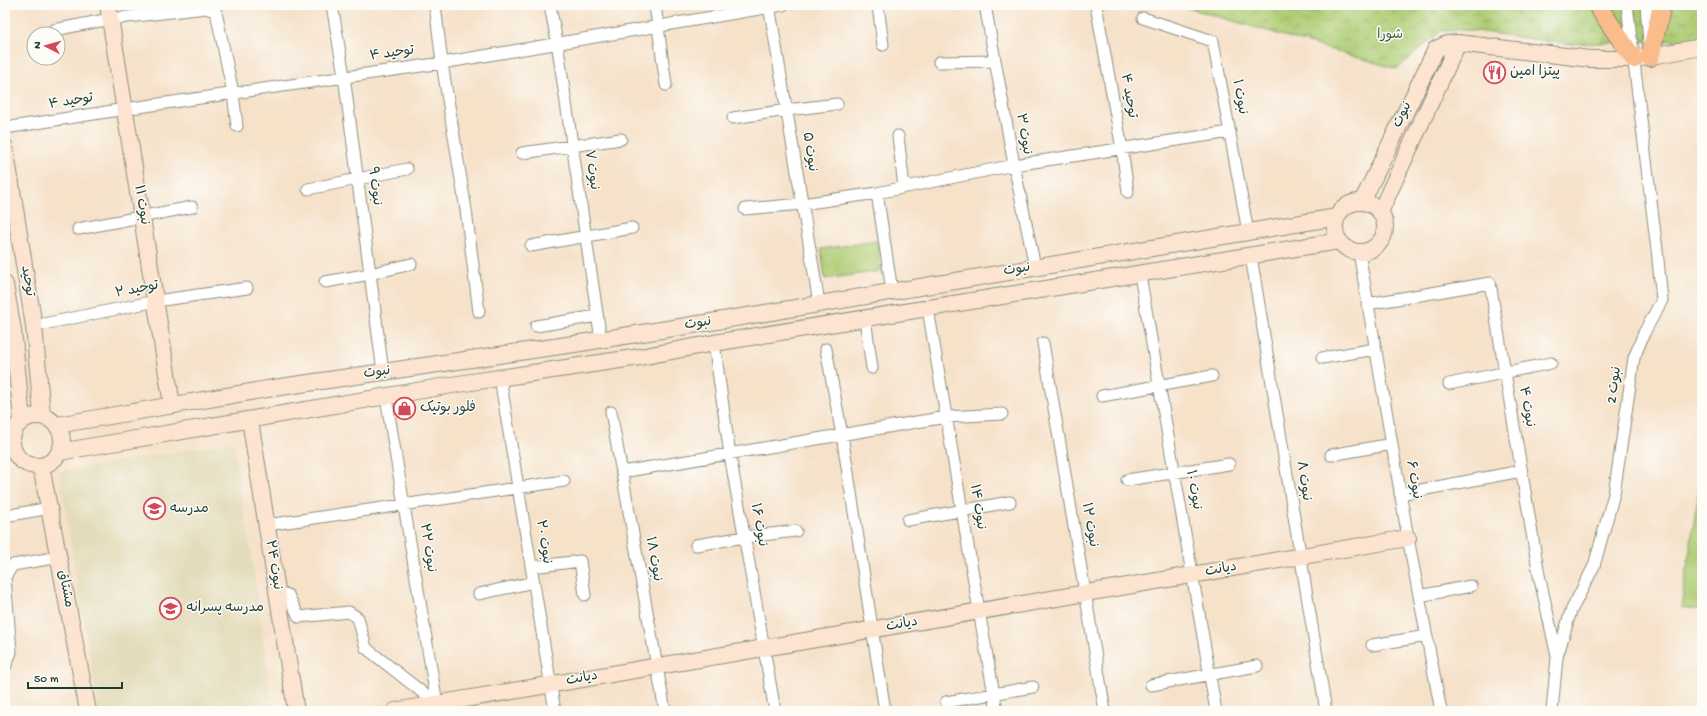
<svg xmlns="http://www.w3.org/2000/svg" width="1707" height="716" font-family="'Gochi Hand','Playpen Sans Arabic',sans-serif">
  <style>
    .built { fill: #e3dbba }
    .park { fill: url(#park-crowns); stroke: #668454 }
    .pitch { fill: #adcc73; stroke: #668454 }
    .lines { fill: none; stroke-linecap: round; stroke-linejoin: round }
    .street-casing { stroke: #8a8f7e; stroke-width: 13 }
    .secondary-casing { stroke: #8a8f7e; stroke-width: 18 }
    .primary-casing { stroke: #8a8f7e; stroke-width: 20 }
    .street { stroke: #fff; stroke-width: 11 }
    .secondary { stroke: #fde4d0; stroke-width: 16 }
    .primary { stroke: #f9bc8a; stroke-width: 18 }
    .labels { text-anchor: middle; dominant-baseline: central; stroke-width: 3; stroke-linejoin: round; paint-order: stroke }
    .park-label { font-size: 14px; fill: #426144; stroke: #fdfcf7 }
    .street-label { font-size: 14px; fill: #1f3d34; stroke: #fdfcf7 }
    .poi-label { font-size: 14px; fill: #1f3d34; stroke: #fdfcf7; text-anchor: start }
  </style>
  <defs>
    <pattern id="park-crowns" width="20" height="18" patternUnits="userSpaceOnUse"><rect width="20" height="18" fill="#adcc73"/><path d="M2 6a3 3 0 1 1 6 0M12 15a3 3 0 1 1 6 0" fill="none" stroke="#8ca75f"/></pattern>
  </defs>
  <rect width="100%" height="100%" fill="#fdfcf7"/>
  <filter id="ink" filterUnits="userSpaceOnUse"><feTurbulence type="fractalNoise" baseFrequency=".025" numOctaves="2"/><feDisplacementMap in="SourceGraphic" scale="8" xChannelSelector="R" yChannelSelector="G"/><feConvolveMatrix kernelMatrix="1 2 1 2 8 2 1 2 1" color-interpolation-filters="sRGB"/></filter>
  <filter id="wash" filterUnits="userSpaceOnUse"><feTurbulence type="fractalNoise" baseFrequency=".012" numOctaves="4" result="noise"/><feDisplacementMap in="SourceGraphic" scale="16" xChannelSelector="R" yChannelSelector="G"/><feGaussianBlur stdDeviation="0.9" result="paint"/><feColorMatrix in="noise" values="0 0 0 0 0 0 0 0 0 0 0 0 0 0 0 0 0 1.4 0 .05"/><feComposite in="paint" operator="in"/></filter>
  <g filter="url(#wash)">
    <rect width="100%" height="100%" fill="#f6e1c9"/>
    <path class="built" d="M233,442L250,545L273,711H99L59,472Z"/>
    <path class="park" d="M1178,5H1702V38L1693,40L1567,44L1469,30L1441,31L1397,69Z"/>
    <path class="pitch" d="M877,241L881,271L825,279L821,249Z
      M1701,476H1702V610L1681,607Z"/>
  </g>
  <g filter="url(#ink)">
    <g class="lines">
      <defs>
        <path id="street" d="M332,5L344,76L383,372
          M435,5L442,63L466,210L479,312
          M550,5L557,42L601,340
          M655,5L666,85
          M769,5L819,303
          M878,5L883,45
          M985,5L1014,165L1035,267
          M1096,5L1122,149L1128,192
          M1646,5L1649,42
          M1143,18L1213,41L1248,232
          M54,30L110,19L206,8L216,12L233,93L237,126
          M939,62L995,61
          M733,118L787,110L837,104
          M5,128L125,109L442,63L783,5
          M898,136L904,187
          M522,153L621,139
          M308,189L407,169
          M877,193L892,291
          M745,209L802,204L877,193L1014,165L1230,132
          M78,229L192,207
          M531,246L632,228
          M1359,252L1408,538L1441,711
          M1251,256L1326,711
          M1140,275L1216,711
          M325,282L370,274L411,264
          M1367,304L1490,283L1539,575L1557,656
          M928,309L979,611L997,711
          M865,319L872,368
          M34,326L156,301L247,288
          M536,326L597,316
          M714,343L730,455L775,711
          M1043,343L1105,711
          M826,349L842,435L885,711
          M1322,358L1375,349
          M500,378L555,711
          M1449,384L1551,363
          M1102,396L1212,376
          M386,397L437,704
          M611,412L665,711
          M1331,455L1392,444
          M622,472L946,417L1002,414
          M1127,480L1229,464
          M1400,494L1521,471
          M5,516L50,508
          M908,520L1010,502
          M267,525L564,481
          M696,545L745,537L796,531
          M532,567L580,561L585,595
          M277,592L288,595L299,617L349,612L358,618L366,648L437,704
          M479,594L534,582
          M1419,596L1471,586
          M1372,645L1427,636
          M5,667L11,652L5,577L13,565L59,557
          M1151,685L1257,666
          M946,702L1033,687
          M1552,711L1557,657L1571,611L1594,566L1614,494L1634,358L1644,333L1662,300L1657,250L1627,5"/>
        <path id="secondary" d="M108,5L172,405
          M5,147L34,326L42,415
          M1362,202L1436,49L1447,44L1458,43L1590,59H1634L1702,47
          M1335 227a25 25 0 1 1 50 0a25 25 0 1 1-50 0Z
          M1380,212L1458,43
          M5,284L13,330L22,420
          M12 441a25 25 0 1 1 50 0a25 25 0 1 1-50 0Z
          M250,420L296,711
          M57,425L267,389L574,344L711,322L1337,217
          M59,452L458,384L640,357L714,343L1339,241
          M41,466L88,711
          M395,711L1408,538"/>
        <path id="primary" d="M1597,5L1634,59
          M1650,57L1662,5"/>
      </defs>
      <use href="#street" class="street-casing"/>
      <use href="#secondary" class="secondary-casing"/>
      <use href="#primary" class="primary-casing"/>
      <use href="#street" class="street"/>
      <use href="#secondary" class="secondary"/>
      <use href="#primary" class="primary"/>
    </g>
  </g>
  <defs>
    <symbol id="restaurant-ring" viewBox="-11 -11 22 22"><circle r="9.5" fill="#fdfcf7" stroke="#d1495b" stroke-width="1.5"/><path d="M-5-6h1v4h1v-4h1v4h1v-4h1v5L-1.5 .5V6h-2V.5L-5-1ZM5-6V6H3V1.5H1.5Q1.5-4 5-6Z" fill="#d1495b"/></symbol>
    <symbol id="shop-ring" viewBox="-11 -11 22 22"><circle r="9.5" fill="#fdfcf7" stroke="#d1495b" stroke-width="1.5"/><path d="M-5-2.5h2.3a2.7 3.5 0 0 1 5.4 0H5L5.5 6h-11ZM-1.5-2.5h3a1.5 2.3 0 0 0-3 0Z" fill="#d1495b"/></symbol>
    <symbol id="school-ring" viewBox="-11 -11 22 22"><circle r="9.5" fill="#fdfcf7" stroke="#d1495b" stroke-width="1.5"/><path d="M0-5L7-2L0 1L-7-2ZM-4 1L0 2.5L4 1V4Q0 6-4 4Z" fill="#d1495b"/></symbol>
  </defs>
  <g fill-rule="evenodd">
    <use href="#restaurant-ring" x="1482" y="60" width="25" height="25"/>
    <use href="#shop-ring" x="392" y="396" width="25" height="25"/>
    <use href="#school-ring" x="142" y="496" width="25" height="25"/>
    <use href="#school-ring" x="158" y="596" width="25" height="25"/>
  </g>
  <g class="labels">
    <g class="park-label">
      <text x="1390" y="35">شورا</text>
    </g>
    <g class="street-label">
      <text transform="translate(392 54) rotate(-8)">توحید ۴</text>
      <text transform="translate(1128 96) rotate(80)">توحید ۴</text>
      <text transform="translate(1239 97) rotate(80)">نبوت ۱</text>
      <text transform="translate(71 102) rotate(-9)">توحید ۴</text>
      <text transform="translate(1403 115) rotate(-64)">نبوت</text>
      <text transform="translate(1023 134) rotate(80)">نبوت ۳</text>
      <text transform="translate(809 152) rotate(81)">نبوت ۵</text>
      <text transform="translate(591 170) rotate(82)">نبوت ۷</text>
      <text transform="translate(374 186) rotate(83)">نبوت ۹</text>
      <text transform="translate(141 205) rotate(81)">نبوت ۱۱</text>
      <text transform="translate(1017 270) rotate(-9)">نبوت</text>
      <text transform="translate(27 281) rotate(81)">توحید</text>
      <text transform="translate(137 290) rotate(-11)">توحید ۲</text>
      <text transform="translate(698 324) rotate(-9)">نبوت</text>
      <text transform="translate(377 373) rotate(-8)">نبوت</text>
      <text transform="translate(1615 385) rotate(-82)">نبوت 2</text>
      <text transform="translate(1526 407) rotate(80)">نبوت ۴</text>
      <text transform="translate(1413 480) rotate(80)">نبوت ۶</text>
      <text transform="translate(1303 481) rotate(81)">نبوت ۸</text>
      <text transform="translate(1193 490) rotate(80)">نبوت ۱۰</text>
      <text transform="translate(977 507) rotate(81)">نبوت ۱۴</text>
      <text transform="translate(758 525) rotate(80)">نبوت ۱۶</text>
      <text transform="translate(1089 525) rotate(80)">نبوت ۱۲</text>
      <text transform="translate(543 542) rotate(81)">نبوت ۲۰</text>
      <text transform="translate(427 548) rotate(81)">نبوت ۲۲</text>
      <text transform="translate(653 559) rotate(80)">نبوت ۱۸</text>
      <text transform="translate(273 565) rotate(81)">نبوت ۲۴</text>
      <text transform="translate(1221 570) rotate(-10)">دیانت</text>
      <text transform="translate(65 589) rotate(79)">مشتاق</text>
      <text transform="translate(902 625) rotate(-10)">دیانت</text>
      <text transform="translate(582 679) rotate(-10)">دیانت</text>
    </g>
    <g class="poi-label">
      <text x="1510" y="72">پیتزا امین</text>
      <text x="420" y="408">فلور بوتیک</text>
      <text x="170" y="509">مدرسه</text>
      <text x="186" y="608">مدرسه پسرانه</text>
    </g>
  </g>
  <rect width="1707" height="716" fill="none" stroke="#fdfcf7" stroke-width="20"/>
  <g transform="translate(46 46) rotate(276)"><circle r="19" fill="#fdfcf7" stroke="#a4b0a9"/>
  <path d="M0-3L7 15L0 10L-7 15Z" fill="#d1495b"/>
  <text y="-6" font-size="11" font-weight="bold" text-anchor="middle" fill="#1f3d34">N</text>
  </g>
  <path d="M28 682v6h94v-6" fill="none" stroke="#1f3d34" stroke-width="2"/>
  <text x="34" y="682" font-size="12" fill="#1f3d34" stroke="#fdfcf7" stroke-width="3" paint-order="stroke">50 m</text>
</svg>
